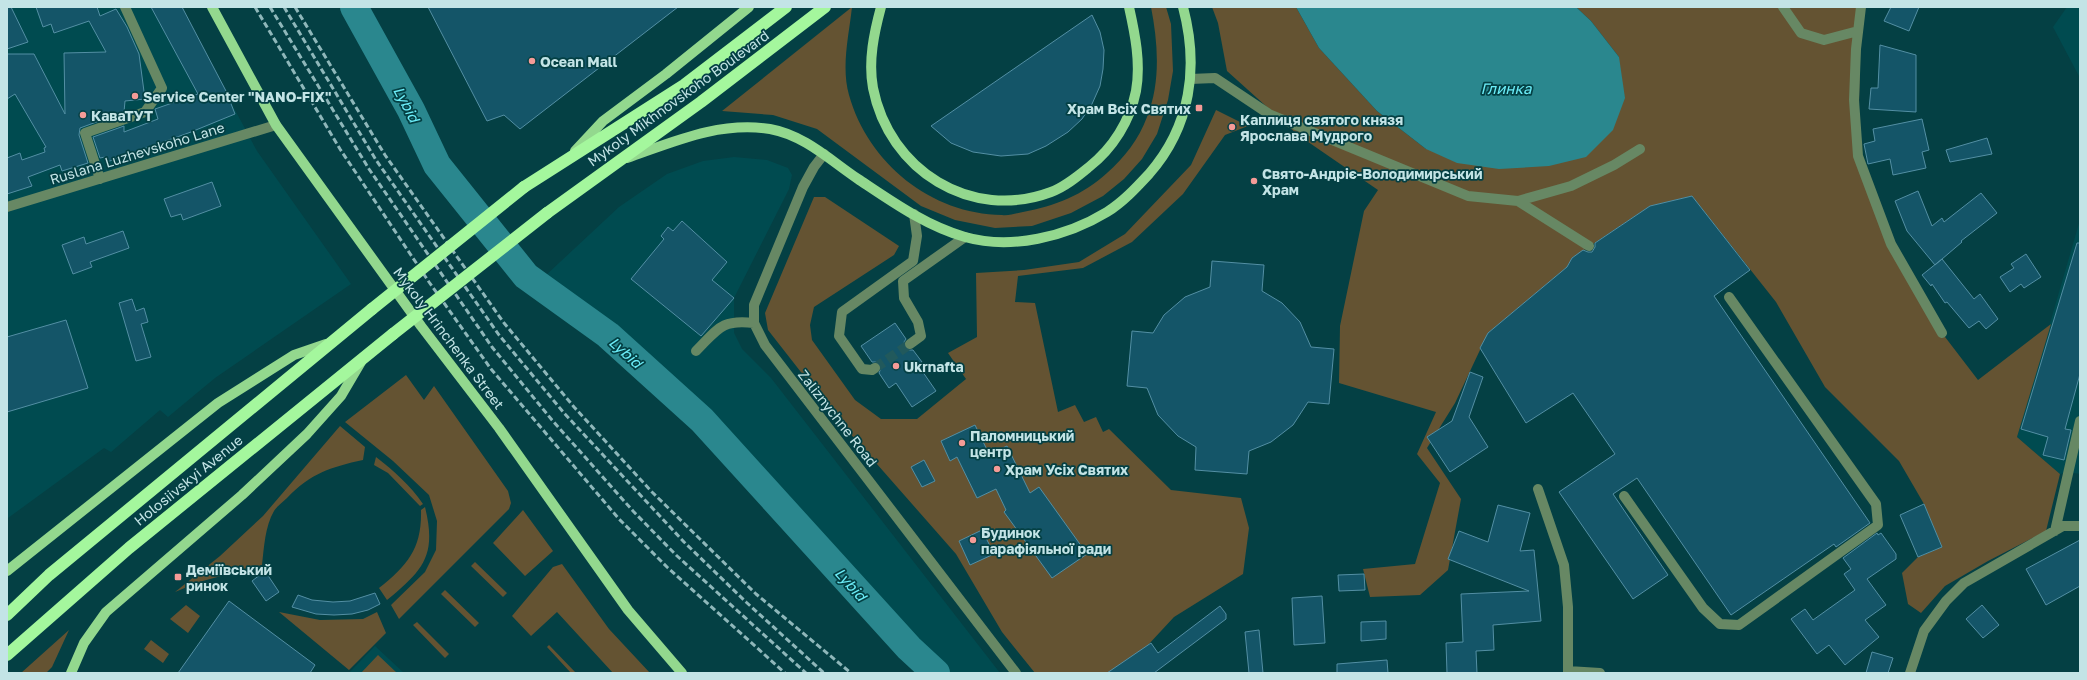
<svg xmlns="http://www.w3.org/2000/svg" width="2087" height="680" font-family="'Golos Text',sans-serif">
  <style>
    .built { fill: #004b50 }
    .green { fill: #645332 }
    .water { fill: #2a878e }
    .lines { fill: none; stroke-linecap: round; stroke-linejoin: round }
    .river { stroke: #2a878e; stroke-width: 28 }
    .building { fill: #145568; stroke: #538fa4 }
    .minor-tunnel { stroke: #21595c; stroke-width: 10; stroke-dasharray: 10 5; stroke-linecap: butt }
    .minor { stroke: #678864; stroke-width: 10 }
    .major { stroke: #93d88e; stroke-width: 10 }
    .highway { stroke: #a4f79d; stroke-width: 12 }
    .rail { stroke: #8fb7ba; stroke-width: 3; stroke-dasharray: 6 3; stroke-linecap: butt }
    .highway-bridge { stroke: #a4f79d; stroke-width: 12 }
    .poi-dot { fill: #f59b97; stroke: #044044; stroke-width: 1.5 }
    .labels { text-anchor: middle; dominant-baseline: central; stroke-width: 3.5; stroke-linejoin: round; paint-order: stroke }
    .poi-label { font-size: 14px; font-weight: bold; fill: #c3e4e6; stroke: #044044; text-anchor: start }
    .street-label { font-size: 14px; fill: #c3e4e6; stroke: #044044 }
    .water-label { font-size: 15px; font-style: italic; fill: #6ceef9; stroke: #044044 }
  </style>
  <rect width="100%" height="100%" fill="#044044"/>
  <path class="built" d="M7,7H180L257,151L351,284L215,378L168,417L160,410L111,452L104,448L8,518Z
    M2067,7H2080V78L2053,27Z
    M734,157L767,160L788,168L792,175L789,189L734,298V333L742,349L771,378L1000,673H941L697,409L544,277L619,207L667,174L703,161Z
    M2080,220V474L2068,472L2060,474L2017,437Z
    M375,646L404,673H349Z"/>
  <path class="green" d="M852,7C849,35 841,67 849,95C868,163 931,214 1002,215C1009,216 1016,213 1023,212C1055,206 1083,195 1107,173C1124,158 1139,139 1147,117C1161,82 1158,43 1151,7H1166L1171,24L1173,71L1168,100L1157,134L1142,159L1124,179L1103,196L1071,213L1032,226L995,228L955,220L921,206L817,129L773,115L722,111Z
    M1212,7H1296L1319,48L1377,111L1426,149L1619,57L1591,21L1576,7H1861L1858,156L1874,203L1942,333L1978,380L2051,324L2017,437L2060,474L2046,531L1988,561L1945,586L1921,613L1908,604L1902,573L1918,557L1942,547L1924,504L1899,461L1825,387L1776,302L1692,196L1650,206L1572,258L1567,267L1488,333L1455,403L1427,448L1461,499L1448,570L1420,595L1370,597L1363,569L1415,564L1440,483L1417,454L1436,412L1339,383L1340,326L1364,211L1378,190L1298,135L1227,71L1218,23Z
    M1216,110L1248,126L1225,135L1183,194L1132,242L1083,268L1018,276L1015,302L1035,303L1058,412L1075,405L1084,422L1096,417L1103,432L1109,429L1171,490L1241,498L1249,528L1243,574L1174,617L1122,673H1035L1002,632L956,554L840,422L768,330L765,313L814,197H825L899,246L894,255L814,307L810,325L812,340L855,400L881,419H917L966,379L948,353L977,337L976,273L1024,270L1079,262L1125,234L1191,165Z
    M406,375L424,400L434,386L508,491L511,503L509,509L399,619L391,605L425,572L436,550L437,521L429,495L393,461L345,422Z
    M340,426L365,447L363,460C331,467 311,473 287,498C283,502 277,506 274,511C265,526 264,548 262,565L199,582L175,592L220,556L263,516Z
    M376,457C394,471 410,485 423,504L420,506L388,473L374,465Z
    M425,507C437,556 423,570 387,600L379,588C408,565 422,548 421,510Z
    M523,510L553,551L525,576L493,543Z
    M475,562L507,593L503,597L471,566Z
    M562,564L609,629L650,673H613L557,612L531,636L512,616L553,567Z
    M445,590L479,623L475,627L441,594Z
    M186,605L200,616L188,633L170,619Z
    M279,612L320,620L363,619L377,612L386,633L349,670Z
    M417,622L449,654L445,658L413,625Z
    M69,630L52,667L46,673H21Z
    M151,640L169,654L163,663L144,649Z
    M549,645L576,673H571L547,647Z
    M378,655L397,673H361Z"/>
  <path class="water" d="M1296,7H1576L1591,21L1619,57L1625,98L1613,130L1586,157L1549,166L1499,169L1457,163L1426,149L1377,111L1319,48Z"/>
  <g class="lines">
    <path class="river" d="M354,7L411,110L437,165L526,276L608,335L702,420L909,648L936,673"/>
  </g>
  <path class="building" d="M7,7H11L28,42L7,49Z
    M36,7H97L100,16L116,9L127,27L139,54L145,99L125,101L124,112L80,128L79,135L88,163L62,171L60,165L28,177L32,186L7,194V158L20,153L22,160L45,152L44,148L46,147L15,94L7,99V54H34L65,114L64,53L106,52L89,21L54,33L51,24L43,27Z
    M151,7H182L226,91L235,114L191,132L107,162L105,157L100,158L93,137L124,126V132L158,119L155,109L198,94Z
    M428,7H678L520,129L504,115L487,121Z
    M1891,7H1919L1909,31L1884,21Z
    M1092,15L1100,32L1104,50L1103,69L1100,86L1092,104L1082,119L1068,132L1046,146L1028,154L1001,156L973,152L951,143L931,126Z
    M1880,45L1916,55V112L1869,109L1871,88H1878Z
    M1922,119L1929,150L1922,152L1926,168L1893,175L1890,159L1868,164L1864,144L1875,141L1873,129Z
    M1987,138L1992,154L1950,162L1946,150Z
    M212,182L221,206L183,220L181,214L171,217L164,199Z
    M1918,191L1932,226L1942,218L1944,222L1981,193L1997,213L1961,241L1962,242L1935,265L1907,231L1895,201Z
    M1692,196L1750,270L1714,296L1870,523L1836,547L1834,544L1731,615L1637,478L1613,494L1668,575L1633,599L1559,492L1615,454L1573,393L1526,423L1480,348L1488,333L1567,267L1572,258L1583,250L1588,252H1592L1595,247V243L1650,206Z
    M682,221L727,262L712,280L734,298L701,336L631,279L664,239L661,236L668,227L673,231Z
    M123,231L129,248L90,262L92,267L73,274L62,245L84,237L86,244Z
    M2077,243H2080V374L2065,429L2071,430L2064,460L2043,455L2048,437L2021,429Z
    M2026,254L2041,277L2024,288L2021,284L2010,292L2000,277L2014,268L2011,264Z
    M1942,259L1974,299L1980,294L1998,319L1986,329L1979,321L1969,328L1947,302L1945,303L1932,284L1931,286L1922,275Z
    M1212,261L1264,265L1262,291L1282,303L1300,322L1311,347L1334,349L1329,404L1308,402L1293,425L1271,442L1249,451L1247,474L1195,470L1196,447L1178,436L1158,415L1147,388L1127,386L1132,331L1153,333L1164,315L1185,297L1210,287Z
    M132,299L136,311L144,308L148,322L141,324L151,357L136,361L119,303Z
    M66,320L88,388L7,412V337Z
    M895,323L906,339L904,342L905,347L908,350H913L922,362L918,365L936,391L912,407L896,383L889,388L879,373L881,368L880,364L878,362H872L861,346Z
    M1470,372L1483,377L1469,417L1488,447L1450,472L1427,437L1452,421Z
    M975,425L989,454L1007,446L1030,493L1039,487L1087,554L1052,578L1004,512L1006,510L996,489L977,498L957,457L950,461L941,441Z
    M924,460L935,481L922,487L911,467Z
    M1924,504L1942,547L1918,557L1900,515Z
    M1498,505L1530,513L1520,551L1534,550L1541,621L1493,625L1494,650L1476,651L1477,673H1447L1446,643L1463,642L1461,594L1529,591L1448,559L1459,531L1488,542Z
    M982,530L994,554L970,565L959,541Z
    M1877,533L1878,535L1881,533L1896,554V559L1867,579L1886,605L1865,620L1879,637L1845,665L1829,645L1817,654L1791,619L1805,609L1813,620L1855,590L1844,574L1851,569L1843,558Z
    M2080,540V586L2046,605L2026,569Z
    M265,571L279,592L266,601L252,581Z
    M1364,574L1365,590L1339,591L1338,575Z
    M375,593L380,604L368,610L352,614L334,615L316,614L292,607L298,595L312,600L333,602L350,601Z
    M1322,596L1325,643L1294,645L1292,598Z
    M229,601L315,665L310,673H178Z
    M1982,605L1999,625L1983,638L1966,619Z
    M1220,606L1226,614V619L1154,673H1107L1151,643L1158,653Z
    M1386,621V639L1361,641V622Z
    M1259,630L1263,673H1249L1245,632Z
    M1872,652L1893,658L1888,673H1866Z
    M1387,660L1388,673H1337V664Z"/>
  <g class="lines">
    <path class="minor-tunnel" d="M875,368L910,344"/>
    <path class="minor" d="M1783,7L1801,33L1824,40L1858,31
      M1861,7L1856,49L1854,100L1858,156L1891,244L1942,333
      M1190,79L1215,78L1269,114L1468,196L1518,201L1571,186L1614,165L1640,149
      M824,154L814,167L803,187L754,305V323L765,345L1016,673
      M100,179L85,133L145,112L162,88L125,7
      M1518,201L1589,246
      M7,207L276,125
      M910,344L921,336L918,322L904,298L903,281L965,237
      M696,351C718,329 721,319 754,323
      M875,368L872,370L862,369L839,336L842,312L913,261L917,236L914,214
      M1538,489L1564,565L1568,607V673
      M1624,496L1703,608L1720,624L1739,625L1878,525L1876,504L1729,297
      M2055,531L2080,421
      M1568,671L1600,673
      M1910,673L1924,631L1946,601L1964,583L2063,526H2080"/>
    <path class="major" d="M212,7L276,125L421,326L499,428L628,610L682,673
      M881,7C874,33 868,61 873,88C889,170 971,222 1051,192C1065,187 1078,176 1089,167C1113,148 1130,121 1136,91C1141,63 1135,34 1129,7
      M575,151L603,121L666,74L749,7
      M627,158C673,142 719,121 770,129C804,135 830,160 858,179C891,201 926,226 965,237C1011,250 1066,237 1107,212C1123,202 1136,188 1149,174C1191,126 1199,67 1183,7
      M7,571L218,403L294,355L326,344
      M71,673L84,643L106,612L242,495L307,434L341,396L361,362"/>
    <path class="highway" d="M524,187L684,85L786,7
      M547,213L701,102L825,7
      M7,615L49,575L372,309
      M7,655L129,548L393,334"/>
    <path class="rail" d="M255,7L340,149L429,282L491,369L619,519L667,567L785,673
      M270,7L369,169L492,347L552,420L633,511L676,555L806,673
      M284,7L376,160L499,335L564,413L684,542L746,602L824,673
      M295,7L385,155L504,323L574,407L652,492L756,594L851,673"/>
    <path class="highway-bridge" d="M372,309L524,187
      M393,334L547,213"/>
  </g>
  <g class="poi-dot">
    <circle cx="532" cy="61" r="4"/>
    <circle cx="135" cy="96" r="4"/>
    <rect x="1195" y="104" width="8" height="8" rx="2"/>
    <circle cx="83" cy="115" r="4"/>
    <circle cx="1232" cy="127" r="4"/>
    <circle cx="1254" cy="181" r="4"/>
    <circle cx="896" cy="366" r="4"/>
    <circle cx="962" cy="443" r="4"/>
    <circle cx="997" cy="469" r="4"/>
    <circle cx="973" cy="540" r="4"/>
    <rect x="174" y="573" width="8" height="8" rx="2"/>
  </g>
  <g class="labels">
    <g class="poi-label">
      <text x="540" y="61">Ocean Mall</text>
      <text x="143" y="96">Service Center "NANO-FIX"</text>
      <text x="1191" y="108" text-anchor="end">Храм Всіх Святих</text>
      <text x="91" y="115">КаваТУТ</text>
      <text x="1240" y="119">Каплиця святого князя<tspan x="1240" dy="16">Ярослава Мудрого</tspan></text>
      <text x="1262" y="173">Свято-Андріє-Володимирський<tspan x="1262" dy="16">Храм</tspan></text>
      <text x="904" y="366">Ukrnafta</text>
      <text x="970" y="435">Паломницький<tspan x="970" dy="16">центр</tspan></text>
      <text x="1005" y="469">Храм Усіх Святих</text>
      <text x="981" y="532">Будинок<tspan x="981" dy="16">парафіяльної ради</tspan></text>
      <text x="186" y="569">Деміївський<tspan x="186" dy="16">ринок</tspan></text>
    </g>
    <g class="street-label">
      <text transform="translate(678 98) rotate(-36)">Mykoly Mikhnovskoho Boulevard</text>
      <text transform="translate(137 153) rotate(-17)">Ruslana Luzhevskoho Lane</text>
      <text transform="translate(449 338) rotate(53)">Mykoly Hrinchenka Street</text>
      <text transform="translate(838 418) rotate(52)">Zaliznychne Road</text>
      <text transform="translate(188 480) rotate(-39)">Holosiivskyi Avenue</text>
    </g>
    <g class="water-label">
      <text x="1506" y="88">Глинка</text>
      <text transform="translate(407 104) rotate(62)">Lybid</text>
      <text transform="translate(626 352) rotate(42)">Lybid</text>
      <text transform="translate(851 584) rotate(48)">Lybid</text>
    </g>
  </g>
  <rect width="2087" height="680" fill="none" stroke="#c3e4e6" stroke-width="16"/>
</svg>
